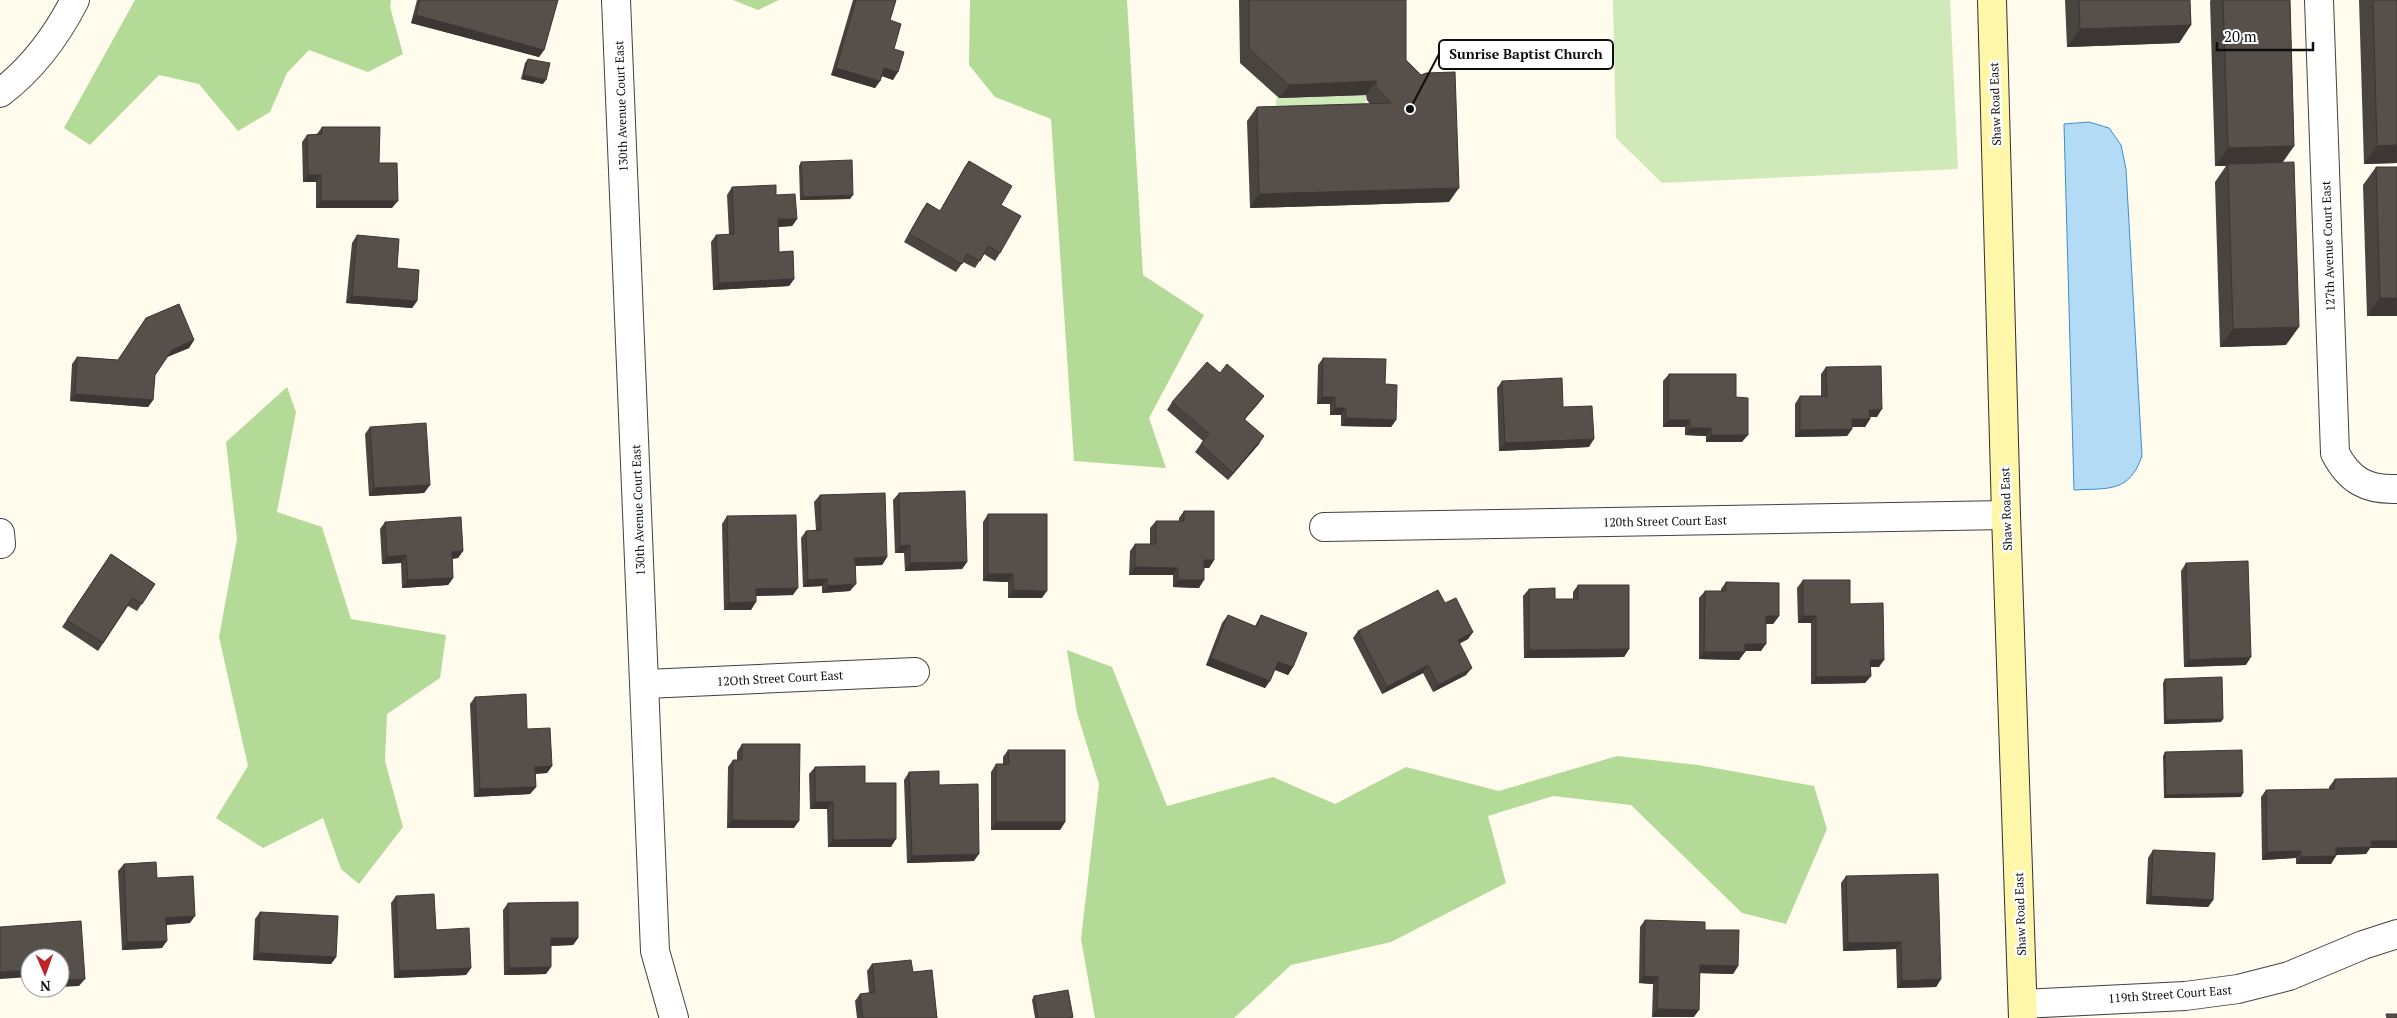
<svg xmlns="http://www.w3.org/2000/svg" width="2397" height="1018" font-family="'PT Serif',serif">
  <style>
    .green { fill: #d0e9b8 }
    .forest { fill: #b4da98 }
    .water { fill: #b4dbf6; stroke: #3b8ecc }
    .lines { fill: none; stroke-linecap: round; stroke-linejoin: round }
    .minor-casing { stroke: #414141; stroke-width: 30 }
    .secondary-casing { stroke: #303030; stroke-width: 30 }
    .minor { stroke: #fff; stroke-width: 28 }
    .secondary { stroke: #fef7aa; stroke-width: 28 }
    .wall { fill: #4a4440 }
    .shaded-wall { fill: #3c3734 }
    .building { fill: #564f4a; stroke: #3c3734 }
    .labels { text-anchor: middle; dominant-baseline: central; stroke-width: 5; stroke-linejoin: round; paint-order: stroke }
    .street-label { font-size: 12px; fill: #0e0e0e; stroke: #fff }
    .leader { fill: none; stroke: #0e0e0e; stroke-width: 2 }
    .callout-dot { fill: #0e0e0e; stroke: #fff; stroke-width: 2 }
    .callout { fill: #fff; stroke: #0e0e0e; stroke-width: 2 }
    .callout-label { font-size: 14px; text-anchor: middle; font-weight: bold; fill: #0e0e0e }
  </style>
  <rect width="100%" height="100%" fill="#fffcee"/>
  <path class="green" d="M1613,0H1950L1958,169L1662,183L1616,138Z
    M1366,95L1367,100L1351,115L1276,119V98Z"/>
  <path class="forest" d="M135,0H391L390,7L403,54L368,72L309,50L287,73L270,112L238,131L199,84L159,75L90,145L64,128Z
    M733,0H779L758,10Z
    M970,0H1127L1143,275L1204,315L1149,418L1166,468L1074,461L1051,119L995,97L969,65Z
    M287,387L296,412L277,512L322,527L351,619L446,635L440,678L387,714L385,761L403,827L359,884L341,869L323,818L263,848L216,818L248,766L219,637L237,539L226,442Z
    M1067,650L1112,667L1167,806L1273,777L1335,804L1406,767L1499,791L1617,756L1698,765L1814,786L1827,829L1786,924L1742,913L1631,805L1553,796L1488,816L1506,883L1391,942L1291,965L1234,1018H1095L1081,939L1099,784L1077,713Z"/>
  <path class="water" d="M2089,122L2109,128L2121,145L2126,169L2142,456C2129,493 2109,488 2074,490L2064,124Z"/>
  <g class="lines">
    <defs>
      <path id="minor" d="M616,0L655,951L674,1018
        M2319,0L2335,453C2349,480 2366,490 2397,489
        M0,93C32,69 57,35 75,0
        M1324,527L2006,515
        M0,533L1,544
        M646,684L915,672
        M2023,1004L2185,996L2238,989L2289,976L2363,945L2397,934"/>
      <path id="secondary" d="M1992,0L2006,515L2023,1018"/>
    </defs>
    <use href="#minor" class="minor-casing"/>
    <use href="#secondary" class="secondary-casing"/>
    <use href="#minor" class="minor"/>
    <use href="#secondary" class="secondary"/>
  </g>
  <path class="wall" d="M417,0H558L544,50L539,57L411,23Z
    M853,0H896L890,20L894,49L893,80L882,76L880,81L875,88L831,75Z
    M1239,0H1406V60L1449,202L1250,208L1247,121L1257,107L1370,104L1367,100L1366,95L1279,98L1240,63Z
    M2065,0H2190L2191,25L2179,43L2067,47Z
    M2211,0H2290L2294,146L2283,162L2286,345L2220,347L2215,182L2226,166H2215L2210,1Z
    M2359,0H2397V163L2364,164Z
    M528,59L543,84L521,79L525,63Z
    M322,127L379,163L392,208H316V182H303L302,142L307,135L317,134Z
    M969,161L1001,205L1000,253L995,261L984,254L975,268L963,262L956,272L904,242L922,210L927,203L940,211L964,168Z
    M801,162L850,199L800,200L799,166Z
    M2376,167H2397V316H2367L2363,185Z
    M732,187L776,195L797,219L792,226L778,227L779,252L794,279L789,286L713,290L711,242L716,235H729L727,195Z
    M357,235L397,268L417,301L412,308L346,303L352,243Z
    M194,340L189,348L167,357L155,375L153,400L148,407L70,401L72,364L77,357L118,360Z
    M1323,358L1385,384L1396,420L1391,427L1341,426V415H1330V404H1317L1318,365Z
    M1826,367L1877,417H1870V419L1865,427H1852V429L1847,436L1795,437V404L1800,396H1821V374Z
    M1220,373L1264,396L1245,419L1259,444L1228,480L1195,452L1203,441L1167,410L1172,402Z
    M1669,374L1736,397L1742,442H1706V436L1685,435V427H1663V381Z
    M1502,381L1563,407L1589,447L1499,451L1497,388Z
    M370,427L430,485L424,493L369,496L365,434Z
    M899,493L967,562L962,569L905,571L904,553H895L893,500Z
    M820,495L887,557L882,565L855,566L850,591L822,593V586L803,587L801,538L806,531L816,530L814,502Z
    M1184,511L1214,560L1209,568H1204L1199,588L1173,587V575H1129L1130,551L1135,544H1150V528L1156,521H1179V518Z
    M988,514L1042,598H1008V582L983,581V522Z
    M727,516L793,595L756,596L751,610H724L722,524Z
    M385,522L463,551L458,558L452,559L453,578L448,585L402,588L401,563L382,564L380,529Z
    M111,554L155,584L137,611L128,606L98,651L62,627Z
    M2186,563L2246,665L2184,667L2181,571Z
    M1803,580L1850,604L1879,667H1871V676L1865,683L1811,684V623H1798L1797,588Z
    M1726,582L1779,616L1773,624H1766L1761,651H1745L1739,660L1699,659V598L1705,591H1721V589Z
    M1578,585L1629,649L1624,657L1524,658L1523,596L1529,589L1555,599H1573V592Z
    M1445,603L1473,632L1468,639L1459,644L1466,675L1433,692L1423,673L1382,694L1353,638L1358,631Z
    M1228,615L1255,626L1261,615L1293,667L1288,675L1275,670L1265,688L1206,665L1222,623Z
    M2165,679L2221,722L2164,724L2163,683Z
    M475,697L527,729L552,766L547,773L535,774L536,787L530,794L474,797L470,704Z
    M742,744L794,828H727L728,767L733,760H737V752Z
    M1008,750L1065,822L1060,830H991V772L996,764H1003V757Z
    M2165,752L2241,797L2164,798L2163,756Z
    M815,767L865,783L891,847H828L827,809H810L809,774Z
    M909,772L939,785L974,861L907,863L904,780Z
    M2335,779L2370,848L2366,854L2336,855L2331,864H2296V858L2262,860L2261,797L2266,790L2329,789V787Z
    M2153,850L2213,900L2208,907L2146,904L2148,858Z
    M124,864L157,878L190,923L167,925L162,948L122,950L118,871Z
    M1846,876L1941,979L1936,987L1897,988L1896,949L1843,951L1841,883Z
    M396,896L436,930L471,968L466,975L394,978L391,903Z
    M508,903L578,938L573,945L551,946L546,974L504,975L503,910Z
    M260,912L336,957L331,964L253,960L255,919Z
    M1645,920L1705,930L1738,966L1733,974L1700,973L1694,1017H1652L1653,984L1639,983L1640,927Z
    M872,964L937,1018H857L855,1001L860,994L869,993L867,971Z
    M1034,996L1073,1017L1072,1018H1035L1032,1000Z"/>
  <path class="shaded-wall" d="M416,15L544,50L539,57L411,23Z
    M2191,25L2179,43L2067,47L2080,29Z
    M836,68L880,81L875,88L831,75Z
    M884,68L898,72L893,80L879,75Z
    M524,75L546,80L543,84L521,79Z
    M1376,81L1366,95L1279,98L1289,85Z
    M2397,145V163L2364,164L2377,146Z
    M2294,146L2281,164H2228L2226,166H2215L2228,148Z
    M308,175H321L316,182H303Z
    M1459,188L1449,202L1250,208L1259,194Z
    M853,195L850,199L800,200L803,197Z
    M321,201H398L392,208H316Z
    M778,219H797L792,226L772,227Z
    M794,279L789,286L713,290L719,283Z
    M352,296L417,301L412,308L346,303Z
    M2380,298H2397V316H2367Z
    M2299,327L2286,345L2220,347L2233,329Z
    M194,340L189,348L167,357L172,350Z
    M75,394L153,400L148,407L70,401Z
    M1264,396L1259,403L1239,426L1244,419Z
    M1322,397H1335L1330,404H1317Z
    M1335,408H1346L1341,415H1330Z
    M1882,409L1877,417H1864L1869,410Z
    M1346,418L1396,420L1391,427L1341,426Z
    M1852,419H1870L1865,427H1847Z
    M1668,420H1690L1685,427H1663Z
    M1690,428H1711L1706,436L1685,435Z
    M1852,429L1847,436L1795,437L1800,430Z
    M1711,435H1748L1742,442H1706Z
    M1264,436L1259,444L1228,480L1233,473Z
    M1594,439L1589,447L1499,451L1505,443Z
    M430,485L424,493L369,496L374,488Z
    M910,545L904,553H895L900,546Z
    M463,551L458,558L446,559L452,552Z
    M406,555L401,563L382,564L387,557Z
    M887,557L882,565L849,566L855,558Z
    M1204,560H1214L1209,568L1199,567Z
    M967,562L962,569L905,571L910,563Z
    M1135,567L1178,568L1173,575H1129Z
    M988,574H1013L1008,582L983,581Z
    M453,578L448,585L402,588L408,580Z
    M827,579L822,586L803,587L808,580Z
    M1178,580H1204L1199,588L1173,587Z
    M856,584L850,591L822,593L828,586Z
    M798,588L793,595L751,596L756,589Z
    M1013,590L1047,591L1042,598H1008Z
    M756,602L751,610H724L729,603Z
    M1766,616H1779L1773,624H1761Z
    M1803,616H1816L1811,623H1798Z
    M1473,632L1468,639L1452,647L1458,640Z
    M1745,644H1766L1761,651H1739Z
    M1629,649L1624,657L1524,658L1529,650Z
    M1704,652H1745L1739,660L1699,659Z
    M2251,657L2246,665L2184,667L2189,660Z
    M1211,658L1270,681L1265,688L1206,665Z
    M1870,660H1884L1879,667H1865Z
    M1278,662L1293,667L1288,675L1273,669Z
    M1428,665L1423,673L1382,694L1387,687Z
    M1472,668L1466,675L1433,692L1438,685Z
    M1871,676L1865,683L1811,684L1816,677Z
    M2223,719L2221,722L2164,724L2166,720Z
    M552,766L547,773L529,774L535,767Z
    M536,787L530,794L474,797L480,789Z
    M2243,793L2241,797L2164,798L2166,795Z
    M815,802H833L827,809H810Z
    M732,820L799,821L794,828H727Z
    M996,822H1065L1060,830H991Z
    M896,839L891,847H828L833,840Z
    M2371,841H2397V848H2370L2366,854L2331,855L2336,848Z
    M2301,851L2296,858L2262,860L2267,852Z
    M979,854L974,861L907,863L912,856Z
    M2336,856L2331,864H2296L2301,857Z
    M2151,896L2213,900L2208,907L2146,904Z
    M195,916L190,923L161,925L166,918Z
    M551,938H578L573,945L546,946Z
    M167,941L162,948L122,950L127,942Z
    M1901,942L1896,949L1843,951L1848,943Z
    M258,953L336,957L331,964L253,960Z
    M1700,965L1738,966L1733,974L1695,973Z
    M551,967L546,974L504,975L509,968Z
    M471,968L466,975L394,978L399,971Z
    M30,970V977L0,979V972Z
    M1644,976L1658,977L1653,984L1639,983Z
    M85,979L79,986L60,987V980Z
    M1941,979L1936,987L1897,988L1902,981Z
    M1657,1009L1699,1010L1694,1017H1652Z"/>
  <path class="building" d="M420,0H558L544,50L416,15Z
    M856,0H896L890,20L901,24L894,49L904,52L898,72L884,68L880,81L836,68Z
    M1249,0H1406V60L1421,75L1426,73L1455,72L1459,188L1259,194L1257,107L1391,103L1376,87V81L1289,85L1249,49Z
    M2079,0H2190L2191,25L2080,29Z
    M2223,0H2290L2294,146L2228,148Z
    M2373,0H2397V145L2377,146Z
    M528,59L550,63L546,80L524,75Z
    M322,127H380L379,163H397L398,201H321V175H308L307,135L322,134Z
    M852,160L853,195L803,197L801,162Z
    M969,161L1012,186L1001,205L1021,216L1000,253L988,246L980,261L967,254L962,264L909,234L927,203L940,211Z
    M2294,162L2299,327L2233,329L2228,164Z
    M2376,167H2397V298H2380Z
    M776,185V195L795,194L797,219H778L779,252L793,251L794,279L719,283L716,235L734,234L732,187Z
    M357,235L399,239L397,268L419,270L417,301L352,296Z
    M179,304L194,340L172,350L155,375L153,400L75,394L77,357L118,360L146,318Z
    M1323,358L1386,359L1385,384L1397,385L1396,420L1346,418V408H1335V397H1322Z
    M1207,362L1220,373L1227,364L1264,396L1244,419L1264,436L1233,473L1201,444L1209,434L1172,402Z
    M1881,366L1882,409L1869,410L1870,419H1852V429L1800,430V396H1827L1826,367Z
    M1669,374H1736V397L1748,398V435H1711V428H1690V420H1668Z
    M1562,378L1563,407L1592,406L1594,439L1505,443L1502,381Z
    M426,423L430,485L374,488L370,427Z
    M965,491L967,562L910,563V545L900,546L899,493Z
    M885,493L887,557L855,558L856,584L828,586L827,579L808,580L806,531L821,530L820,495Z
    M1184,511H1214V560H1204V580H1178V568L1135,567V544H1156V521H1184Z
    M988,514H1047V591L1013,590V574H988Z
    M796,515L798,588L756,589V602L729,603L727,516Z
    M461,517L463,551L452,552L453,578L408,580L406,555L387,557L385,522Z
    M111,554L155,584L142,604L132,598L103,643L67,620Z
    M2248,561L2251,657L2189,660L2186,563Z
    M1803,580H1850V604L1883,603L1884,660H1870L1871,676L1816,677V616H1803Z
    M1726,582L1779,583V616H1766V644H1745V652H1704L1705,591H1726Z
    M1578,585H1629V649L1529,650V589L1555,588V599H1578Z
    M1438,590L1445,603L1456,598L1473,632L1458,640L1472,668L1438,685L1428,665L1387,687L1358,631Z
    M1228,615L1257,627L1261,615L1307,633L1293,667L1278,662L1270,681L1211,658Z
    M2222,677L2223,719L2166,720L2165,679Z
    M526,694L527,729L550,728L552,766L535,767L536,787L480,789L475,697Z
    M742,744H800L799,821L732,820L733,760H742Z
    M1008,750H1065V822H996V764H1009Z
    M2242,750L2243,793L2166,795L2165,752Z
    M865,766V783H896V839L833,840V802H815V767Z
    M939,771V785L978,784L979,854L912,856L909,772Z
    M2397,778V841H2371L2372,847L2336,848V856L2301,857V851L2267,852L2266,790L2334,789L2335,779Z
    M2153,850L2215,853L2213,900L2151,896Z
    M156,862L157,878L193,876L195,916L166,918L167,941L127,942L124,864Z
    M1938,874L1941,979L1902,981L1901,942L1848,943L1846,876Z
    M434,894L436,930L469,928L471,968L399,971L396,896Z
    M578,902V938H551V967L509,968L508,903Z
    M260,912L338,916L336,957L258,953Z
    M1645,920L1705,922V930H1739L1738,966L1700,965L1699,1010L1657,1009L1658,977L1644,976Z
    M81,921L85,979L60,980V958H30V970L0,972V927Z
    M911,960L913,972L932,970L937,1018H863L860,994L875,992L872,964Z
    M1068,990L1073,1017L1067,1018H1038L1034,996Z
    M2386,1014H2397V1018H2387Z"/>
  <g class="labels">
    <g class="street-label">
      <text transform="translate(1995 104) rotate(-92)">Shaw Road East</text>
      <text transform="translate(621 106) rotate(-92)">130th Avenue Court East</text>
      <text transform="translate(2328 246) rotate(-92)">127th Avenue Court East</text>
      <text transform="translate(2006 509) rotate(-92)">Shaw Road East</text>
      <text transform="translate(638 510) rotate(-92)">130th Avenue Court East</text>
      <text transform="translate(1665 521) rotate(-1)">120th Street Court East</text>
      <text transform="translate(780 678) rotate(-3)">12Oth Street Court East</text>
      <text transform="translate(2020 914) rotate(-92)">Shaw Road East</text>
      <text transform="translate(2170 994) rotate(-4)">119th Street Court East</text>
    </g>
  </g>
  <path class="leader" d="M1410 109L1439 54"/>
  <circle class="callout-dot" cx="1410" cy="109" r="5"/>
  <rect class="callout" x="1439" y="40" width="174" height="29" rx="5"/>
  <g class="callout-label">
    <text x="1526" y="59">Sunrise Baptist Church</text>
  </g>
  <g transform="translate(45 973) rotate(178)"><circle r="24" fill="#ffffff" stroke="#9f9f9f"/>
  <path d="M0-4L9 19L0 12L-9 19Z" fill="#bd2629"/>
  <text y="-8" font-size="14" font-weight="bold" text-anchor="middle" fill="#0e0e0e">N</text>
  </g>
  <path d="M2217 42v8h96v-8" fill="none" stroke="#0e0e0e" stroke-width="2.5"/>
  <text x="2224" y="42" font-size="15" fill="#0e0e0e" stroke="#ffffff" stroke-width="4" paint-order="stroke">20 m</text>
</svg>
